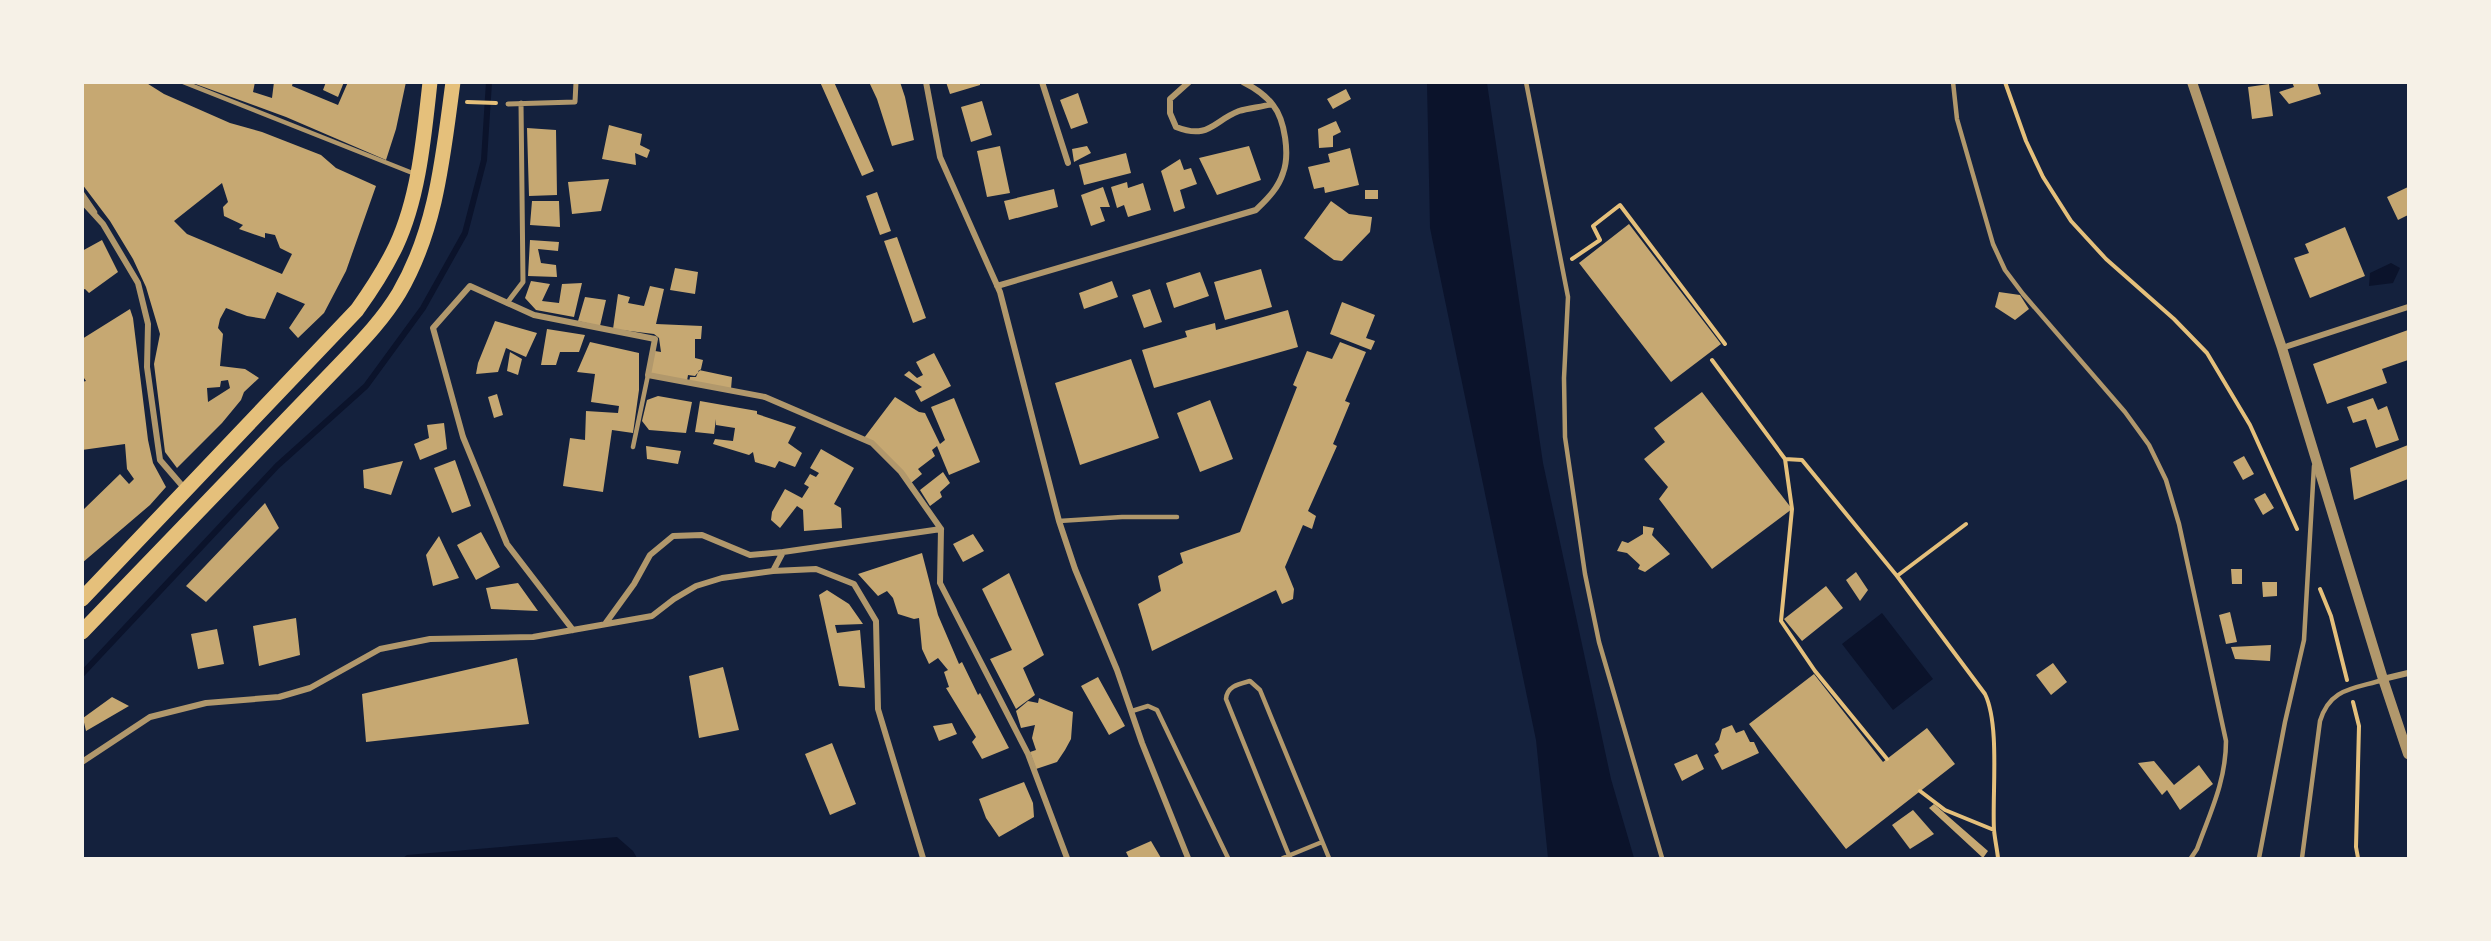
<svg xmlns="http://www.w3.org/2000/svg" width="2491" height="941" font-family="'Nunito Sans',sans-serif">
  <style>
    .water { fill: #0b132b }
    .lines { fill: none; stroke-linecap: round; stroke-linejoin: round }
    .stream { stroke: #0b132b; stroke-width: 6 }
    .building { fill: #c6a872; fill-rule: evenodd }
    .path { stroke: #e5c07b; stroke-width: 4 }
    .service { stroke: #b1986c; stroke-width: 4.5 }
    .pedestrian { stroke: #b1986c; stroke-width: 5 }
    .minor { stroke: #b1986c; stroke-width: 6 }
    .tertiary { stroke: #b1986c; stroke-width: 10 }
    .primary { stroke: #e5c07b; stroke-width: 15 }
  </style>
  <rect width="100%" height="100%" fill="#14213d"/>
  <path class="water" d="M1427,83H1487L1543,463L1611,779L1634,858H1548L1536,740L1430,228Z
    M2391,263L2400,268L2393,283L2369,286L2370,273Z
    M1882,613L1933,679L1893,710L1842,644Z
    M617,837L633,851L637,858H403L407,855Z"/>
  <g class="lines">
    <path class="stream" d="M82,674L277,466L366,386L423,308L465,233L484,160L489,82"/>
  </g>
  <path class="building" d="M82,82H145L164,94L230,123L262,132L321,155L336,168L376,186L346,271L324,313L298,338L289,328L305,304L277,292L265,319L247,316L226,308L220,319L218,328L223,334L220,366L245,369L259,378L244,392L241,400L222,423L177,468L165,452L154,364L160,334L146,287L133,259L110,221L82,184ZM222,183L228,202L223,207L224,216L243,225L239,229L265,238V233L275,235L280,248L292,254L282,274L187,234L174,221ZM228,380L230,388L208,402L207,388L220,387L221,381Z
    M190,82H255L253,92L272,98L274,82H293L292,86L338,105L348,82H406L396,129L386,160L286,117Z
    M326,82H344L338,97L323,90Z
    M820,82H834L874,171L862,176Z
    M869,82H900L905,97L914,140L892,146L877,99Z
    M946,82H980V85L950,94Z
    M2292,82H2317L2321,94L2289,104L2279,92L2294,87Z
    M2269,84L2273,116L2252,119L2248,87Z
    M1346,89L1351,99L1333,109L1327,99Z
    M1078,93L1088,123L1071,129L1060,100Z
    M982,101L992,135L971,142L961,107Z
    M1336,121L1341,132L1333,136V147L1319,148L1318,129Z
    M609,125L642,134L640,145L650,150L647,158L635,153L636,165L602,159Z
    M527,128L556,130L557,195L529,196Z
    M1000,146L1010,193L987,197L977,151Z
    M1087,146L1091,153L1074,162L1072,149Z
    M1249,146L1261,180L1217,195L1199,158Z
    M1350,148L1359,185L1325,193L1324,187L1314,189L1308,167L1330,162L1328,154Z
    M1126,153L1131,173L1084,185L1079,165Z
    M1180,159L1184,170L1191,168L1197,184L1180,190L1185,208L1174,212L1161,171Z
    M609,179L601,211L572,214L568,182Z
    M1127,182L1128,188L1143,183L1151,210L1128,217L1124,205L1117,208L1111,187Z
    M1103,187L1110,207H1100L1105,221L1091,226L1081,195Z
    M2408,187V215L2398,220L2387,197Z
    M1054,189L1058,207L1009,220L1004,201Z
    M1365,190H1378V199H1365Z
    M877,192L891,231L880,235L866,196Z
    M532,201H559L560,227L530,225Z
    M1331,201L1349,214L1372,217L1370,232L1342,261L1334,260L1304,238Z
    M1629,224L1721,344L1671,382L1579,263Z
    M2345,227L2365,276L2310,298L2294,258L2309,253L2305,244Z
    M897,237L926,318L913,323L884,241Z
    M102,240L118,272L89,293L85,289L82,290V251Z
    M530,240L559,242L558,251L538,249L541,263L556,265L557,277L528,276Z
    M675,268L698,272L695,294L670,290Z
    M1261,269L1272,307L1225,320L1214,282Z
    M1200,272L1209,296L1174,308L1166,283Z
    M531,281L550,284L542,301L559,303L562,284L582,283L574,317L536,310L525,298Z
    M1112,281L1118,297L1084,309L1079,293Z
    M650,286L664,289L656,324L702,326L701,339H695V358L703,360L701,369L695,376L688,375L687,381L650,373L655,351L661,352L659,338L654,334L613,329L618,294L630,297L628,303L644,306Z
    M1150,289L1162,322L1144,328L1132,295Z
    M1999,292L2020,295L2029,309L2015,320L1995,307Z
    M585,297L606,300L600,326L578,321Z
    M1342,302L1375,315L1366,338L1375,341L1371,350L1330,334Z
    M130,309L133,318L148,440L153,463L166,487L150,505L82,563V511L120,474L129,484L134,479L127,469L125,444L82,450V382L86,381L82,375V339Z
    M1288,310L1298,347L1154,388L1142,350L1187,337L1185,331L1215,323L1216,330Z
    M495,321L537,333L526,357L506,348L498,372L476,374L478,363Z
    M547,329L585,335L579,352H560L556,365H541Z
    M2408,330V360L2382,369L2387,383L2327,404L2313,364Z
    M590,342L639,353V390L633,433L612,430L603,492L563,486L570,438L585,440L586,411L618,413L619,406L591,402L595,374L577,372Z
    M1340,342L1366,352L1345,401L1350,403L1333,444L1337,446L1308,511L1316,516L1312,529L1303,525L1285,567L1294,589L1293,599L1282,604L1276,590L1152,651L1138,604L1161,591L1158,576L1183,563L1180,553L1240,532L1297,387L1293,385L1307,351L1332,359Z
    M510,352L522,359L518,375L507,371Z
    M934,353L951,386L921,402L915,391L922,387L904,375L909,371L917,378L923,375L916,362Z
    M1131,359L1159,438L1080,465L1055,383Z
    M699,370L732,377L731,389L689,382L690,377H699H696Z
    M1702,392L1792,509L1712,569L1659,499L1668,487L1644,459L1665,442L1654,428Z
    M497,394L503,415L494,418L488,397Z
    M658,396L692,402L686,433L649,430L642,421L647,400Z
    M895,397L919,412L925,413L940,444L945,440L931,407L954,398L980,462L949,475L937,446L932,450L935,456L918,469L922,474L911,483L864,438Z
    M2373,398L2378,410L2387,406L2399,440L2376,448L2366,419L2353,423L2347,407Z
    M1210,400L1233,459L1200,472L1177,413Z
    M700,401L757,411V414L796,427L788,443L802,453L795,467L779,461L775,468L755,462L753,452L749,455L713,444L715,439L733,441L735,428L716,425V419L714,434L695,432Z
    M444,423L447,449L420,460L414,444L429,438L427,425Z
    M2408,445V479L2354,500L2350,468Z
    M646,446L681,451L678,464L647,459Z
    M821,449L854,468L834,504L841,508L842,528L804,531L803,510L797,506L780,528L771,520L772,512L785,489L802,498L809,487L804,484L810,474L816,477L819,473L810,468Z
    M2244,456L2254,474L2243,480L2233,462Z
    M455,460L471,506L452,513L434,468Z
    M403,461L391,495L364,488L363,470Z
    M943,472L950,483L940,492L942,497L930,506L920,490Z
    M2265,493L2274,508L2263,515L2254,499Z
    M265,503L279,528L206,602L186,586Z
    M1643,526L1654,528L1652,535L1670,554L1645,572L1638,569L1640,565L1627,553L1617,551L1622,541L1628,543L1643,534Z
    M481,532L500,567L476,580L457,545Z
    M973,534L984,551L963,562L953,544Z
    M439,536L459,578L433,586L426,555Z
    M922,553L938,615L959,664L962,662L978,695L980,693L1009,748L982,759L972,742L976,737L946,688L949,687L944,672L948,670L938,658L929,664L922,649L919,618L914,619L898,614L893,598L887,591L878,596L858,574Z
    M2231,569H2242V584H2232Z
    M1856,572L1868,590L1860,601L1846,580Z
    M1009,573L1044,655L1023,668L1035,695L1016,709L990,659L1012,650L982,589Z
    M2262,582H2277V596L2263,597Z
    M518,583L538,611L491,609L486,588Z
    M1826,586L1843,608L1802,641L1784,619Z
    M827,590L849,604L863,624L835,625L837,633L860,630L865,688L839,686L819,595Z
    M2230,612L2237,642L2226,644L2219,615Z
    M296,618L300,655L259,666L253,626Z
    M217,629L224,664L198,669L191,634Z
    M2271,645L2270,661L2235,659L2231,647Z
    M517,658L529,724L366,742L362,694Z
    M2053,663L2067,682L2051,695L2036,675Z
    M723,667L739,730L699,738L689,676Z
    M1814,674L1883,762L1927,728L1955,764L1846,849L1749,724Z
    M1098,677L1125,726L1109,735L1081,686Z
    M112,697L129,706L86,731L83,718Z
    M1039,698L1073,712L1071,739L1065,750L1057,762L1036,769L1030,752L1036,750L1032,738L1035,725L1021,728L1016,711L1028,701L1038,703Z
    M952,723L957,734L939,741L933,726Z
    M1732,725L1736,733L1744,730L1750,742H1754L1759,753L1722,770L1714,755L1719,752L1715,744L1719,740L1722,729Z
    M832,743L856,804L830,815L805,754Z
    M1697,754L1704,769L1682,781L1674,764Z
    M2154,761L2174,785L2199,765L2213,784L2180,810L2167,790L2162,795L2138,763Z
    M1024,782L1033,803L1034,817L999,837L986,818L979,799Z
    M1934,804L1988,851L1983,858L1929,808Z
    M1913,810L1934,834L1910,849L1892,825Z
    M1151,841L1161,858H1129L1126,852Z"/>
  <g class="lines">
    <path class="path" d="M2005,82L2026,141L2043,177L2071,221L2106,259L2174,319L2207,353L2250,425L2297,529
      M467,102L496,103
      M1572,259L1600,240L1593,226L1620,205L1725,344
      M1712,360L1785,459L1802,460L1897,576L1985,694C2000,725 1992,794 1994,830C1995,840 1997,849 1998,858
      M1785,459L1792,509L1781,621L1815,671L1887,759
      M1897,576L1966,524
      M2320,589L2331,616L2347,680
      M2353,702L2359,726L2356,847L2358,858
      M1920,791L1945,810L1994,830"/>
    <path class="service" d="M183,82L415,174
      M1526,82L1568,297L1564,378L1565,437L1585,574L1599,642L1662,858
      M1953,82L1957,119L1993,244L2005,270L2023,294L2125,412L2149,445L2166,480L2179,524L2226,741C2226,781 2210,813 2197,849L2191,858
      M82,193L95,212
      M633,447L648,375
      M1059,521L1122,517H1177
      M1132,711L1148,706L1157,710L1228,858
      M1283,858L1322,842
      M1290,858L1226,699C1227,686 1239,684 1250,681L1260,690L1329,858
      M2259,858L2285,722L2304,640L2314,466
      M2302,858L2320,721C2330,688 2353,689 2383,680"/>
    <path class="pedestrian" d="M508,104L575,102L576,82
      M507,303L523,282L521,103"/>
    <path class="minor" d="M926,82L940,157L1000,292L1059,521L1075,569L1117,670L1142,743L1188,858
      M1042,82L1068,163
      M1189,82L1170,99V113L1176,127C1209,140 1213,121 1239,111C1249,108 1262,107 1272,104
      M82,201L103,224L138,283L148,324L147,367L160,460L185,489
      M997,286L1256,210C1267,199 1278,189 1283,173C1290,155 1285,120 1273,105C1266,96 1253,87 1243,82
      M2282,348L2408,307
      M941,529L940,583L1028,754L1067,858
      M773,571L816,569L854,584L876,621L878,709L923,858
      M605,624L634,584L650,555L673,536L702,535L750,555L783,552
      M573,630L507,544L463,437L433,328L470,286L534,315L655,339L648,375L765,397L872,443L901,472L941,529
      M2383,679L2408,673
      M82,762L150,717L206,703L279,697L310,688L380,649L430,639L533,637L652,616L674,599L696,586L722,578L773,571L783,552L941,529"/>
    <path class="tertiary" d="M2192,82L2282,348L2383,679L2408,754"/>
    <path class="primary" d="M82,599L357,310C372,289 385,269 396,246C419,197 424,136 430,82
      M82,632L344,360C364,339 384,318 399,293C437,228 443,155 453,82"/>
  </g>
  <rect width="2491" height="941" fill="none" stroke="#f6f1e7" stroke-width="168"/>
</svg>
